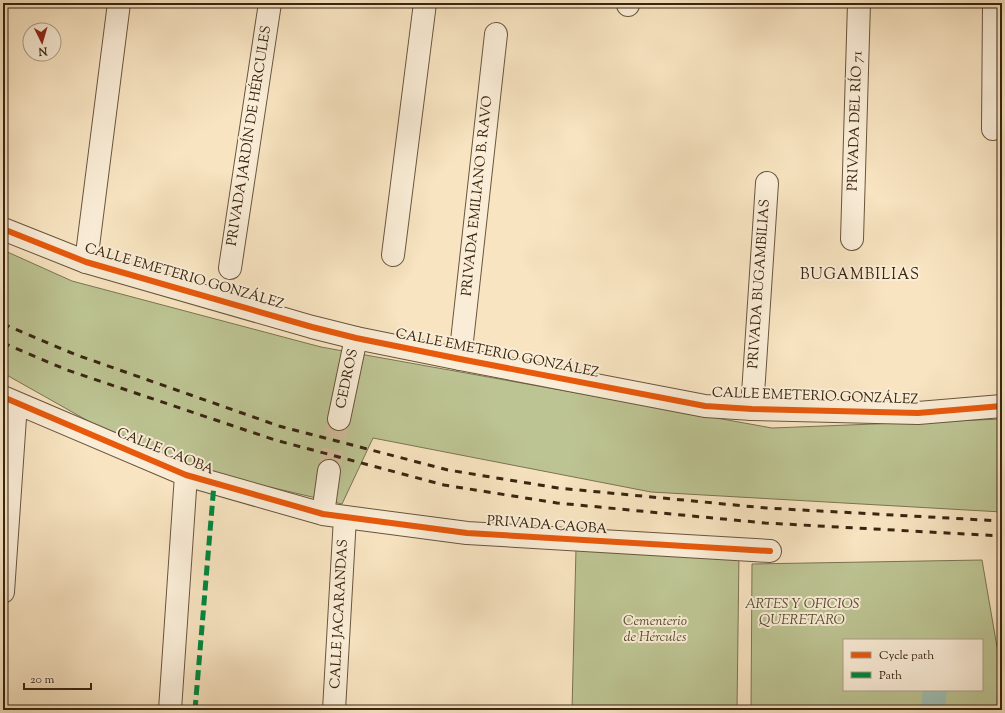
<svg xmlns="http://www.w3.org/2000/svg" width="1005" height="713" font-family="'Sorts Mill Goudy',serif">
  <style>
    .green { fill: #bdc493; stroke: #7b7452; fill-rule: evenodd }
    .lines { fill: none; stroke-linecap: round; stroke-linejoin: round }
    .canal { stroke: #9dbeb3; stroke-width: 24 }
    .minor-tunnel { stroke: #d2be9e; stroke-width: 22; stroke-dasharray: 22 11; stroke-linecap: butt }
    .minor-casing { stroke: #69553c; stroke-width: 24 }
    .tertiary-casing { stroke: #69553c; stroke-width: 24 }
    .minor { stroke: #faedd7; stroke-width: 22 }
    .tertiary { stroke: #faedd7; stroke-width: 22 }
    .rail { stroke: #392510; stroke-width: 3; stroke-dasharray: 7 7; stroke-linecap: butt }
    .quiet { stroke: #00873e; stroke-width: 5; stroke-dasharray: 10 5; stroke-linecap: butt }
    .cycleway-casing { stroke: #faedd7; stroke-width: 8 }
    .cycleway { stroke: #e8590c; stroke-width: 6 }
    .labels { text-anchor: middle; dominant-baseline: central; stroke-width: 4; stroke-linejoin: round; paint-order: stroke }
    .street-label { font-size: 14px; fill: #392510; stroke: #faedd7 }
    .park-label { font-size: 14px; font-style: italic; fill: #5a4d31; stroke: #faedd7 }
    .neighbourhood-label { font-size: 15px; letter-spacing: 1px; fill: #392510; stroke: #faedd7 }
  </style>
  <rect width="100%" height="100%" fill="#f8e4c1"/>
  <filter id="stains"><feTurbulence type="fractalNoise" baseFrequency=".005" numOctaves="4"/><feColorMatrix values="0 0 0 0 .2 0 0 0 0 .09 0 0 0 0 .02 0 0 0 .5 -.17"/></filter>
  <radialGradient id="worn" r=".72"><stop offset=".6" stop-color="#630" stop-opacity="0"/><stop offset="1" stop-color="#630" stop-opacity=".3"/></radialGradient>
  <path class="green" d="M3,250L72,281L321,347L772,428L1002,419V512L651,492L373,438L342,504L163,462L97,426L3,373Z
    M576,548L739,552L737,710H572Z
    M982,560L997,647L1002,649V710H751L752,564ZM844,640H982V690H844Z"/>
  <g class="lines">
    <path class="canal" d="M933,710L935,690"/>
    <path class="minor-tunnel" d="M329,471L339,419"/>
    <defs>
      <path id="minor" d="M628,5V3
        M993,129L994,3
        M852,239L859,3
        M393,255L425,3
        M86,262L119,3
        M230,268L270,3
        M460,359L496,34
        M3,397L186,475L323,514L467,533L770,551
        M752,409L767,183
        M339,419L356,338
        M323,514L329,471
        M3,592L16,403
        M170,710L186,475
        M334,710L345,517"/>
      <path id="tertiary" d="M3,229L86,262L312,327L356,338L460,359L705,406L752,409L918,413L1002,406"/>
    </defs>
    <use href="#minor" class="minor-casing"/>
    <use href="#tertiary" class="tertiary-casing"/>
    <use href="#minor" class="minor"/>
    <use href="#tertiary" class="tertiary"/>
    <path class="rail" d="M3,324L74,354L279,426L448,470L558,488L766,508L1002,521
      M3,343L67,370L275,440L444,485L557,503L765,523L1002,536"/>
    <path class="quiet" d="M195,710L214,484"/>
    <defs>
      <path id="cycleway" d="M3,229L86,262L312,327L356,338L460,359L705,406L752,409L918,413L1002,406
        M3,397L186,475L323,514L467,533L770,551"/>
    </defs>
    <use href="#cycleway" class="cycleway-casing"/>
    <use href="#cycleway" class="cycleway"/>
  </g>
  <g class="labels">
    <g class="street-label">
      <text transform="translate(856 121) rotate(-88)">PRIVADA DEL RÍO 71</text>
      <text transform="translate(250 136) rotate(-81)">PRIVADA JARDÍN DE HÉRCULES</text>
      <text transform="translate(478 196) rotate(-84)">PRIVADA EMILIANO B. RAVO</text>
      <text transform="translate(184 277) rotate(16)">CALLE EMETERIO GONZÁLEZ</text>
      <text transform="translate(760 284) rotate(-86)">PRIVADA BUGAMBILIAS</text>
      <text transform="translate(497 354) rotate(11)">CALLE EMETERIO GONZÁLEZ</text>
      <text transform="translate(348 379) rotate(-78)">CEDROS</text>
      <text transform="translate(815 397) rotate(2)">CALLE EMETERIO GONZÁLEZ</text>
      <text transform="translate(165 452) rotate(22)">CALLE CAOBA</text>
      <text transform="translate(547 526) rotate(4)">PRIVADA CAOBA</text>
      <text transform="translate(340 614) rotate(-87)">CALLE JACARANDAS</text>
    </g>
    <g class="park-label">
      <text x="802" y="605">ARTES Y OFICIOS<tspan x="802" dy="16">QUERETARO</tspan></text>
      <text x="655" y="622">Cementerio<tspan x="655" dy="16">de Hércules</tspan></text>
    </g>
    <g class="neighbourhood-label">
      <text x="860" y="275">BUGAMBILIAS</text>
    </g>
  </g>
  <rect width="1005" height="713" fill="none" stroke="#f8e4c1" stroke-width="16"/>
  <rect x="4" y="4" width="997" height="705" fill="none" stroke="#392510" stroke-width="2"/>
  <rect x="8" y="8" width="989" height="697" fill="none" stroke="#392510"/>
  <rect x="843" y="639" width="140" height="52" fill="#faedd7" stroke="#ad9d87"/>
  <rect x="851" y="652" width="20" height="6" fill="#e8590c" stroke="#ad9d87"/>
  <text x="879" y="659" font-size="12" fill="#392510">Cycle path</text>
  <rect x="851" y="672" width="20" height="6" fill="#00873e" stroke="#ad9d87"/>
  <text x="879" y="679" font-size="12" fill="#392510">Path</text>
  <g transform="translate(42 42) rotate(175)"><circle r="19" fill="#faedd7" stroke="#ad9d87"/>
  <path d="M0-3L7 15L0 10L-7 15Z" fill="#8f2418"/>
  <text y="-6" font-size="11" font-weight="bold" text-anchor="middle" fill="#392510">N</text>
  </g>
  <path d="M24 683v6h67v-6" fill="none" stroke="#392510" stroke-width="2"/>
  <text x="30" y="683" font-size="12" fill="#392510" stroke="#faedd7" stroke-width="3" paint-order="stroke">20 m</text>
  <rect width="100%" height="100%" filter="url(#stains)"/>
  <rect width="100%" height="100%" fill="url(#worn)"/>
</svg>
